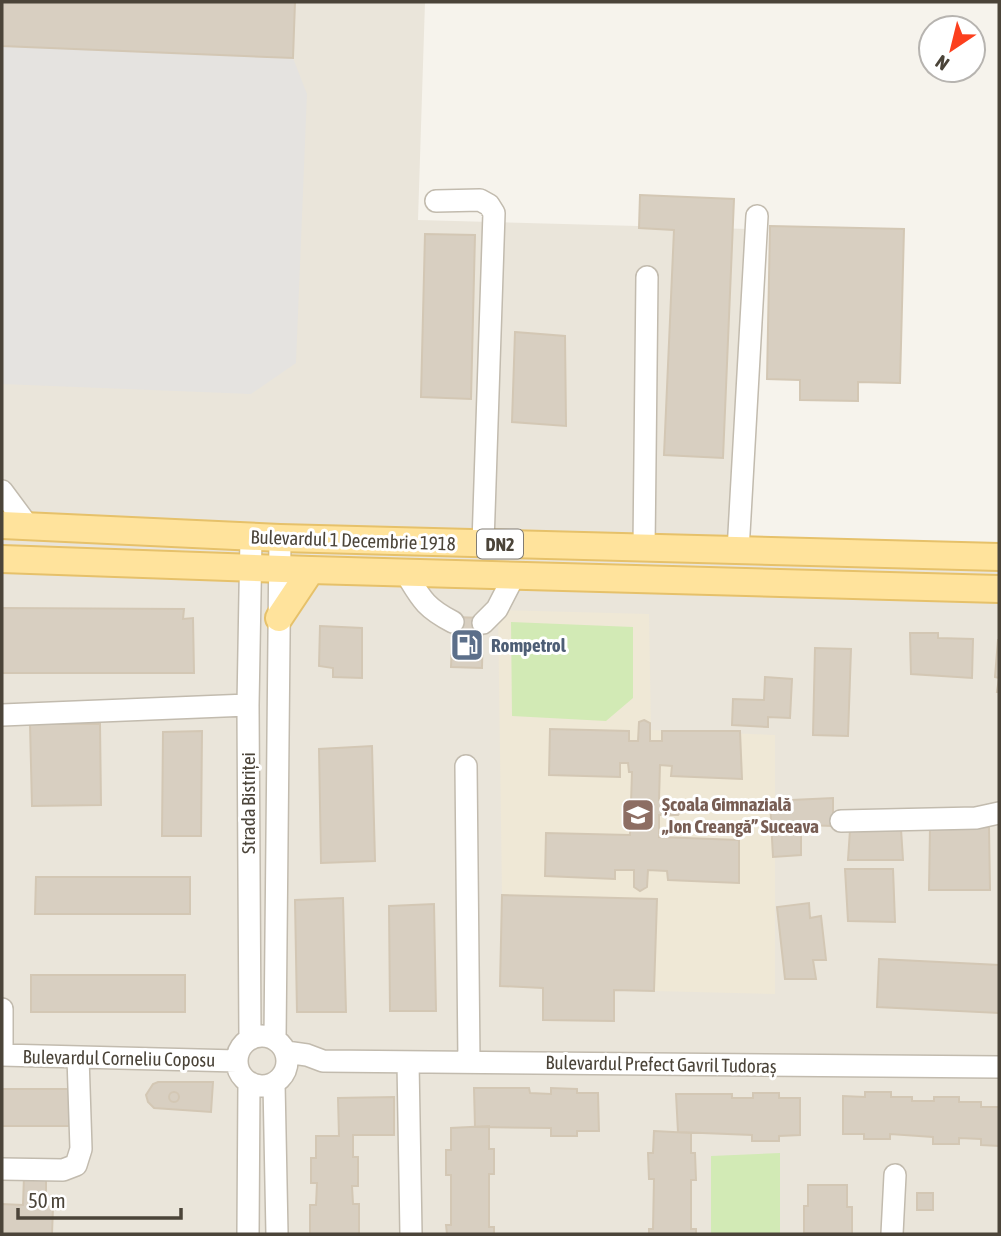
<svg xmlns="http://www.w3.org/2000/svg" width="1001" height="1236" font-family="'Asap Condensed',sans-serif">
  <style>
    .residential { fill: #eae5da }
    .education { fill: #efe8d6 }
    .green { fill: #d2eab5 }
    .parking { fill: #e5e3e0 }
    .building { fill: #d8cfc1; stroke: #d3c7b4; stroke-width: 2 }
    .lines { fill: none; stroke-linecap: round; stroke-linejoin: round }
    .minor-casing { stroke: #c2bbae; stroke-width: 24 }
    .major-casing { stroke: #e6c16a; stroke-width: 30 }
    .minor { stroke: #fff; stroke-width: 21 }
    .major { stroke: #ffe39c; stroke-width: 26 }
    .labels { text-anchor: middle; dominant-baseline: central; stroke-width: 6; stroke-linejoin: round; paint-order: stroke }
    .shield { fill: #fff; stroke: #817c74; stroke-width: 2 }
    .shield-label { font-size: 18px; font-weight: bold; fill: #4b4439 }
    .street-label { font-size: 19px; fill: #4b4439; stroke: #fff }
    .service-label { font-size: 19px; font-weight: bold; fill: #4e5e75; stroke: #fff; text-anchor: start }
    .education-label { font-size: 19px; font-weight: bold; fill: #785e54; stroke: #fff; text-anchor: start }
  </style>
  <rect width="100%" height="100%" fill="#f6f3ec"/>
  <path class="residential" d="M2,2H425L418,220L749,229L747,555L999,568V1234H2Z"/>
  <path class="education" d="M498,610L649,614L651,730L775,735V994L654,991L657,899L502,895Z"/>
  <path class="green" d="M511,622L633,627V698L606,721L512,716Z
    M780,1153V1234H711V1156Z"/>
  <path class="parking" d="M2,46L293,58L307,94L296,363L251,394L2,384Z"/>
  <path class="building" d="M2,2H295L293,58L2,46Z
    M640,195L734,199L723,458L664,455L674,230L639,228Z
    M770,226L904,229L900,383L858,382V401L800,400V380L767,379Z
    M425,234L475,235L471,399L421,397Z
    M515,332L565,336L566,426L512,422Z
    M2,608L184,609L183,619L193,618L194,673H2Z
    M453,617L483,618L482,668L451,667Z
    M320,626L362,628V678L333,677V668L319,666Z
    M910,633H938V638L973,639L972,678L911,674Z
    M998,640H999V692H997L999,678L995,677Z
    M815,648L851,649L848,736L813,735Z
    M765,677L792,679L790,718L768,717V727L732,725L733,699L764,700Z
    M644,720L650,723V741H662V731H740L742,779L671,776L672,766L660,765L659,800L678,801L683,807L678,815H659V837L739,840V883L668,880L667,871L648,870L647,887L640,891L634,887V870H615V879L545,876L546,833L630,835L632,772H629L628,763H620V777L549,775L550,729L629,731V741H638L639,722Z
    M30,724H100L101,805L32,806Z
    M202,731L201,836H162L163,732Z
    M372,746L375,861L321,863L319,749Z
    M833,798V826L801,825V855L773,857L770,801Z
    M989,827L990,890H929L930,828Z
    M901,829L903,860H848L850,830Z
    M845,869H893L895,922L848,921Z
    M36,877H190V914H35Z
    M502,895L657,899L654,991L614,990V1021L543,1020V988L500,986Z
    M343,898L346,1012H297L295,900Z
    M809,903L810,918L821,916L826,960H813L816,979H785L777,907Z
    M434,904L436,1011H390L389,906Z
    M879,959L999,965V1013L877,1007Z
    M31,975H185V1012H31Z
    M158,1082H213L211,1112L154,1108L148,1102L146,1095L153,1084Z
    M474,1088H529L530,1093L551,1094V1088L577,1089V1093H598L599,1131H577V1136H551V1128L475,1127Z
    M2,1089H69V1126H2Z
    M169 1097a5 5 0 1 1 10 0a5 5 0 1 1-10 0Z
    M865,1092H891V1097H912V1101H934V1097H959V1102H981V1107H999V1146L981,1145V1139L959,1138V1144H933V1137L890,1134V1139H864V1134H843V1096L865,1097Z
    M753,1093H779V1098H800V1135L779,1136V1141H752V1135L678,1132L676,1094H732V1098H753Z
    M394,1097V1135H353V1157H358V1186H352L353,1204H359V1234H310V1205H316L317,1183H311V1158H316V1136H339L338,1098Z
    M489,1126V1149H494V1174H489V1227H494V1234H447L446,1225H451V1175H446V1150H451V1128Z
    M654,1131L691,1133V1153H695L696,1180H691V1229H696V1234H649V1229H653L654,1179H649L648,1153H653Z
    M24,1176L46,1177V1206L53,1207L52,1234H2V1204L23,1205Z
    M808,1185H847V1207H852V1234L804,1233V1206H808Z
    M917,1193H933V1210H917Z"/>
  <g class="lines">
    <defs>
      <path id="minor" d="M436,201L480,200L489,205L494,213L483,543
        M2,491L28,526
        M644,548L647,277
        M738,551L757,216
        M405,572C421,598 424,607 453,622
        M483,623L497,609L514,576
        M2,715L248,705
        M466,766L469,1062
        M841,821L976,818L999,813
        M2,1009V1055
        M237 1061a25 25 0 1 1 50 0a25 25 0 1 1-50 0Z
        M250,1039L248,705L251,537
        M275,1039L280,538
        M286,1052L307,1055L323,1061L999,1067
        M2,1055L237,1061
        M408,1062L411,1234
        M274,1083L277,1234
        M2,1169L63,1170L76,1165L81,1149L78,1057
        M248,1234L249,1082
        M892,1234L895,1175"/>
      <path id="major" d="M2,525L280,538L999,557
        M2,559L311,570L999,589
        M279,618L311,570"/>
    </defs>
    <use href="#minor" class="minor-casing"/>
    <use href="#major" class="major-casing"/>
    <use href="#minor" class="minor"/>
    <use href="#major" class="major"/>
  </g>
  <defs>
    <symbol id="fuel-square" viewBox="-11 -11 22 22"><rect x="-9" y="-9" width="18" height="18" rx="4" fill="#5c6f8a" stroke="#fff"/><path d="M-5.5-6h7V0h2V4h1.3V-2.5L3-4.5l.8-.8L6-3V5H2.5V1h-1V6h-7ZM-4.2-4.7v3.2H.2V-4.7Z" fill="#fff"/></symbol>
    <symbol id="school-square" viewBox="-11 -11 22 22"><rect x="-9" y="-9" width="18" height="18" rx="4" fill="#8d6e63" stroke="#fff"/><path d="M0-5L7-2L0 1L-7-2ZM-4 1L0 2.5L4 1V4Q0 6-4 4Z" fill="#fff"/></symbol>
  </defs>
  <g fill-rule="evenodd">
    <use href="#fuel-square" x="448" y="626" width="38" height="38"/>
    <use href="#school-square" x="619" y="796" width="38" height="38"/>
  </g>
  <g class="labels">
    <rect class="shield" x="477" y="529.5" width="46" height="29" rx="5"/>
    <g class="shield-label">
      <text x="500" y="544">DN2</text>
    </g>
    <g class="street-label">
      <text transform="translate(353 540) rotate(2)">Bulevardul 1 Decembrie 1918</text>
      <text transform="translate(248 803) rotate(-90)">Strada Bistriței</text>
      <text transform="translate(119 1058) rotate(1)">Bulevardul Corneliu Coposu</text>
      <text transform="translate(661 1064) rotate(1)">Bulevardul Prefect Gavril Tudoraș</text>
    </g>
    <g class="service-label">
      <text x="491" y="645">Rompetrol</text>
    </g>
    <g class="education-label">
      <text x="662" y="804">Școala Gimnazială<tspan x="662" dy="22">„Ion Creangă” Suceava</tspan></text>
    </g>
  </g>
  <rect width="1001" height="1236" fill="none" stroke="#4b4439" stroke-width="7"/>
  <g transform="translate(952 49) rotate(215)"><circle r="33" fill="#ffffff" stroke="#b7b4b0" stroke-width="2"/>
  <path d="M0-5L12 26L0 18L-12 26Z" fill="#fc3f1d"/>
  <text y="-10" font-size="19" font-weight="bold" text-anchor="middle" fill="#4b4439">N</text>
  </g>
  <path d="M18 1208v10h163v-10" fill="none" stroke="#4b4439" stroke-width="3.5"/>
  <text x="28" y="1208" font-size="21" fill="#4b4439" stroke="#ffffff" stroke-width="5" paint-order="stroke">50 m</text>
</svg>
